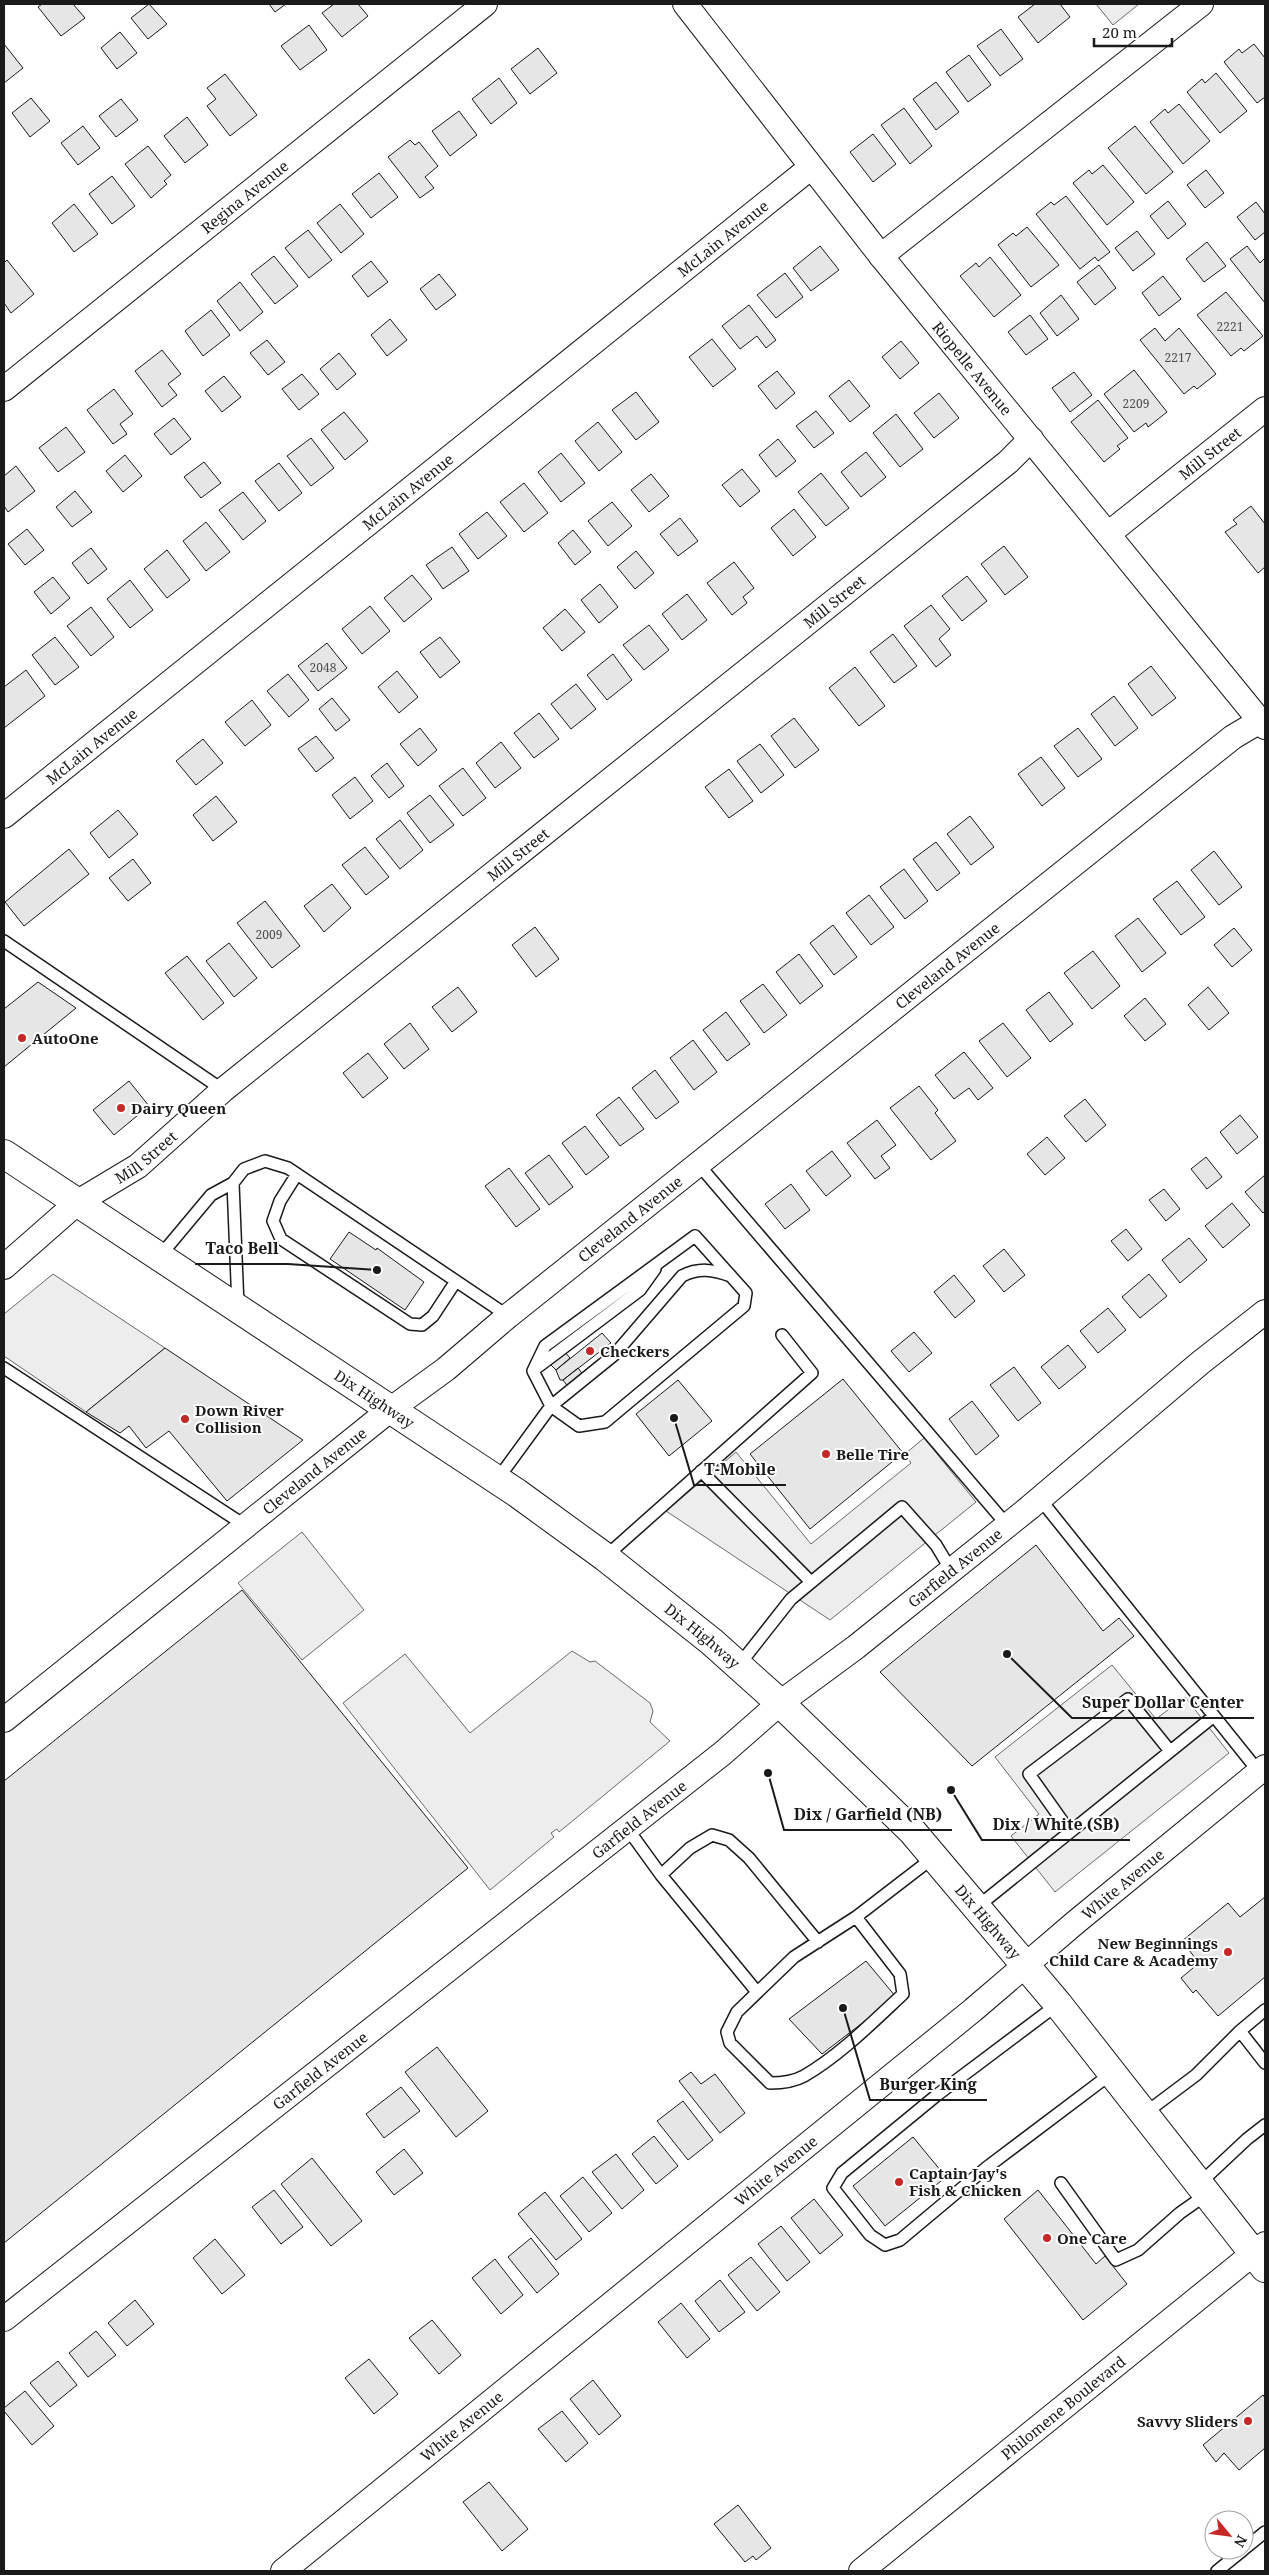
<svg xmlns="http://www.w3.org/2000/svg" width="1269" height="2575" font-family="'Noto Serif',serif">
  <style>
    .built { fill: #ededed; stroke: #6a6a6a }
    .building { fill: #e6e6e6; stroke: #1a1a1a }
    .lines { fill: none; stroke-linecap: round; stroke-linejoin: round }
    .service-casing { stroke: #1a1a1a; stroke-width: 14 }
    .minor-casing { stroke: #1a1a1a; stroke-width: 26 }
    .primary-casing { stroke: #1a1a1a; stroke-width: 30 }
    .service { stroke: #fff; stroke-width: 11 }
    .minor { stroke: #fff; stroke-width: 24 }
    .primary { stroke: #fff; stroke-width: 28 }
    .poi-dot { fill: #c62828; stroke: #fff; stroke-width: 2 }
    .labels { text-anchor: middle; dominant-baseline: central; stroke-width: 4; stroke-linejoin: round; paint-order: stroke }
    .number-label { font-size: 12px; fill: #4d4d4d }
    .street-label { font-size: 15px; fill: #1a1a1a; stroke: #fff }
    .poi-label { font-size: 15px; font-weight: bold; fill: #1a1a1a; stroke: #fff; text-anchor: start }
    .leader { fill: none; stroke: #1a1a1a; stroke-width: 2 }
    .callout-dot { fill: #1a1a1a; stroke: #fff; stroke-width: 2 }
    .callout-label { font-size: 16px; text-anchor: middle; font-weight: bold; fill: #1a1a1a; stroke: #fff; stroke-width: 4; stroke-linejoin: round; paint-order: stroke }
  </style>
  <rect width="100%" height="100%" fill="#fff"/>
  <path class="built" d="M1096,4H1139L1113,25Z
    M53,1274L165,1348L86,1412L4,1356V1314Z
    M924,1438L976,1502L830,1620L666,1511L736,1452L811,1544L911,1463L905,1454Z
    M302,1532L364,1610L302,1660L238,1583Z
    M572,1651L590,1662L595,1661L650,1703L653,1711L650,1722L670,1741L559,1832L557,1829L551,1833L554,1837L490,1890L343,1703L405,1654L470,1733Z
    M1112,1665L1156,1719L1185,1697L1229,1753L1055,1892L1011,1836L1039,1814L995,1757Z"/>
  <path class="building" d="M42,4H73L85,18L61,36L38,7Z
    M149,4L167,24L148,39L131,18Z
    M269,4H286L275,12Z
    M334,4H358L368,16L342,37L322,13Z
    M1035,4H1060L1070,17L1038,43L1018,17Z
    M309,25L327,50L300,70L281,46Z
    M1001,29L1023,59L1000,76L977,46Z
    M120,32L137,53L117,69L101,48Z
    M4,44L23,68L4,83Z
    M1254,44L1265,58V97L1257,103L1224,62L1239,49L1242,53Z
    M538,48L557,73L530,94L511,69Z
    M969,55L991,85L968,102L946,72Z
    M1216,73L1247,111L1220,133L1187,92L1202,79L1205,83Z
    M225,74L257,115L230,136L207,106L216,99L207,88Z
    M499,78L517,103L491,124L472,99Z
    M936,82L959,112L936,130L913,99Z
    M31,98L50,121L30,137L12,113Z
    M121,99L138,120L116,137L99,116Z
    M1179,104L1210,141L1183,164L1150,122L1165,109L1168,113Z
    M904,108L932,146L910,164L881,125Z
    M459,111L477,135L450,156L432,131Z
    M187,117L208,145L185,163L164,136Z
    M83,126L100,148L78,165L61,143Z
    M1135,126L1173,172L1146,194L1108,148Z
    M873,134L896,164L873,182L850,152Z
    M410,140L415,145L419,142L438,166L425,177L434,188L420,198L388,157Z
    M148,146L171,175L164,181L167,184L151,198L125,164Z
    M1103,165L1134,202L1107,225L1073,183L1089,170L1092,174Z
    M1206,170L1224,193L1205,208L1187,185Z
    M379,173L398,197L371,218L352,194Z
    M112,176L135,206L112,224L89,194Z
    M1066,196L1110,252L1098,261L1095,257L1080,269L1036,214L1051,202L1054,205Z
    M1168,201L1186,224L1168,239L1150,216Z
    M1256,202L1265,214V232L1255,240L1237,217Z
    M74,204L98,234L74,252L52,223Z
    M340,204L364,234L341,253L317,223Z
    M1027,227L1059,265L1031,287L998,245L1013,233L1016,236Z
    M308,230L332,260L309,278L285,248Z
    M1137,231L1155,254L1133,271L1115,248Z
    M1207,242L1226,266L1204,282L1186,259Z
    M820,246L839,270L811,291L793,268Z
    M1247,246L1260,263L1265,258V303L1230,259Z
    M274,256L298,286L275,304L251,274Z
    M990,257L1021,295L994,317L960,276L976,263L979,267Z
    M7,260L34,294L11,313L4,303V263Z
    M371,261L388,282L368,297L352,276Z
    M1099,265L1116,288L1095,305L1077,282Z
    M785,273L803,297L776,318L757,295Z
    M439,274L456,295L436,310L420,289Z
    M1163,276L1181,299L1159,316L1142,293Z
    M240,282L263,312L240,331L217,301Z
    M1226,292L1263,336L1244,351L1241,348L1231,356L1197,315Z
    M1061,295L1079,319L1057,336L1040,313Z
    M749,305L776,340L766,348L757,336L740,349L722,326Z
    M211,310L230,335L203,356L185,331Z
    M1030,315L1048,339L1026,355L1008,332Z
    M390,319L407,340L387,356L371,335Z
    M1155,328L1165,341L1179,328L1216,374L1197,389L1194,386L1184,394L1140,340Z
    M712,339L736,369L713,387L689,357Z
    M267,340L285,362L268,375L250,353Z
    M901,341L919,363L900,379L882,357Z
    M162,350L181,374L168,384L177,395L162,407L135,371Z
    M339,353L356,374L337,390L320,369Z
    M1134,370L1167,412L1148,427L1146,423L1134,432L1104,394Z
    M777,371L795,393L776,409L758,386Z
    M1074,372L1092,395L1070,412L1052,388Z
    M302,374L319,394L299,410L282,389Z
    M224,376L241,397L222,412L205,391Z
    M849,380L870,406L850,422L829,396Z
    M114,389L133,414L120,424L127,434L113,444L87,410Z
    M636,392L659,422L636,440L612,410Z
    M939,393L959,418L934,438L914,413Z
    M1098,400L1128,438L1117,446L1120,449L1104,462L1071,422Z
    M816,411L834,433L814,448L796,426Z
    M344,412L368,441L345,460L321,430Z
    M896,414L923,449L900,467L873,433Z
    M174,418L191,439L171,455L154,434Z
    M598,422L622,452L599,471L575,441Z
    M66,427L85,452L58,472L39,448Z
    M311,438L334,468L311,486L287,456Z
    M778,439L796,461L776,477L759,455Z
    M866,452L886,477L861,497L841,472Z
    M561,453L585,483L561,502L538,472Z
    M125,455L142,476L123,492L106,471Z
    M204,462L221,483L201,498L184,477Z
    M279,463L302,493L279,511L255,481Z
    M16,466L35,491L8,512L4,506V476Z
    M742,469L760,491L740,507L722,485Z
    M821,473L849,508L826,526L798,492Z
    M651,474L669,496L649,512L631,490Z
    M524,483L548,513L524,532L500,502Z
    M75,491L92,512L72,527L56,507Z
    M243,492L266,521L243,540L219,510Z
    M612,502L632,526L608,546L588,521Z
    M1251,506L1265,524V567L1258,573L1225,532L1237,524L1233,520Z
    M794,509L816,537L793,556L771,528Z
    M487,512L507,536L478,559L459,534Z
    M680,518L698,541L678,556L660,534Z
    M206,522L230,552L206,571L183,541Z
    M27,529L44,550L25,565L8,544Z
    M573,530L591,552L575,565L558,543Z
    M1004,546L1028,577L1005,595L981,564Z
    M452,547L469,571L443,589L426,565Z
    M91,548L107,569L88,584L72,563Z
    M167,550L190,580L167,598L144,569Z
    M636,551L654,573L635,589L617,567Z
    M734,562L754,588L743,597L747,603L732,615L707,583Z
    M412,575L432,599L404,622L384,598Z
    M967,576L987,601L962,621L942,596Z
    M53,577L70,598L51,614L34,592Z
    M130,580L153,610L130,628L107,599Z
    M600,584L618,607L599,623L581,600Z
    M687,594L707,620L682,640L662,614Z
    M931,605L950,629L939,639L951,655L936,667L904,626Z
    M370,606L390,631L362,654L342,629Z
    M91,607L114,637L91,656L67,626Z
    M565,609L585,632L562,651L543,628Z
    M649,625L669,650L644,670L623,645Z
    M893,634L917,666L894,683L870,652Z
    M55,637L79,667L55,685L32,655Z
    M440,637L460,662L440,678L420,652Z
    M327,643L347,668L318,691L298,666Z
    M613,654L632,680L607,700L587,675Z
    M1151,666L1176,698L1152,716L1128,684Z
    M855,667L885,706L859,726L829,688Z
    M26,670L45,696L4,728V687Z
    M397,671L418,697L399,713L378,687Z
    M288,674L309,700L289,717L267,691Z
    M576,684L596,709L571,729L551,704Z
    M1114,696L1138,728L1115,746L1091,714Z
    M332,698L350,720L336,731L319,709Z
    M252,700L271,725L245,746L225,722Z
    M539,713L559,739L534,758L514,733Z
    M794,718L819,750L795,768L771,736Z
    M420,728L437,750L418,766L400,744Z
    M1078,728L1102,759L1078,777L1054,746Z
    M316,736L334,758L316,772L298,749Z
    M203,739L223,763L196,785L176,761Z
    M501,742L521,768L495,788L476,763Z
    M760,744L784,775L761,793L737,761Z
    M1041,757L1065,788L1042,806L1018,774Z
    M387,763L404,786L389,798L371,776Z
    M463,768L486,798L463,816L439,786Z
    M729,769L753,801L729,818L705,787Z
    M355,777L373,801L350,819L332,795Z
    M430,795L454,825L430,843L407,813Z
    M216,796L237,822L213,841L193,815Z
    M118,810L138,834L109,858L90,833Z
    M970,816L994,847L971,865L947,834Z
    M400,820L423,850L400,869L376,839Z
    M936,842L960,873L937,891L913,859Z
    M365,847L389,877L366,895L342,865Z
    M69,849L89,874L24,926L5,902Z
    M1214,851L1242,887L1219,905L1191,870Z
    M133,859L151,883L128,901L109,878Z
    M904,869L928,901L905,919L880,887Z
    M1177,881L1205,917L1181,935L1153,899Z
    M332,884L351,908L324,932L304,906Z
    M869,895L894,927L871,945L846,913Z
    M265,901L300,946L272,968L237,923Z
    M1138,918L1166,953L1142,972L1115,936Z
    M833,925L857,957L834,975L810,943Z
    M535,927L559,959L536,977L512,945Z
    M1234,928L1252,950L1232,967L1214,945Z
    M229,943L257,978L234,997L206,961Z
    M1093,951L1120,986L1092,1009L1064,973Z
    M799,954L823,986L800,1004L776,972Z
    M187,956L224,1003L203,1020L165,973Z
    M38,982L76,1008L4,1067V1009Z
    M763,984L787,1015L764,1033L740,1001Z
    M458,987L477,1012L452,1032L432,1007Z
    M1208,987L1229,1013L1209,1030L1188,1005Z
    M1049,992L1073,1024L1050,1042L1026,1010Z
    M1145,998L1166,1024L1145,1041L1124,1016Z
    M726,1012L750,1044L727,1061L703,1030Z
    M410,1023L429,1049L404,1069L384,1044Z
    M1003,1023L1031,1058L1007,1077L979,1041Z
    M693,1040L717,1072L694,1090L670,1058Z
    M964,1052L993,1088L978,1100L969,1088L954,1099L935,1075Z
    M368,1053L388,1078L363,1098L343,1073Z
    M655,1070L679,1102L656,1119L632,1088Z
    M129,1081L149,1106L114,1135L93,1110Z
    M919,1086L938,1110L935,1113L956,1141L931,1160L890,1108Z
    M619,1097L644,1129L620,1146L596,1115Z
    M1085,1099L1106,1125L1086,1142L1064,1116Z
    M1240,1115L1258,1137L1237,1154L1220,1132Z
    M877,1120L896,1145L881,1156L890,1168L875,1179L847,1143Z
    M585,1126L609,1157L586,1175L562,1143Z
    M1047,1137L1065,1158L1045,1175L1027,1154Z
    M832,1151L851,1176L826,1196L806,1171Z
    M549,1155L573,1187L549,1205L525,1173Z
    M1206,1157L1222,1177L1207,1189L1191,1169Z
    M509,1168L540,1209L516,1227L485,1186Z
    M1265,1175V1211L1263,1213L1245,1192Z
    M791,1184L810,1210L785,1229L765,1204Z
    M1164,1189L1180,1209L1166,1221L1149,1200Z
    M1232,1203L1250,1225L1223,1248L1205,1226Z
    M1126,1229L1142,1249L1128,1261L1111,1241Z
    M349,1232L376,1250L377,1248L424,1282L405,1310L330,1259Z
    M1189,1238L1207,1260L1180,1283L1162,1260Z
    M1004,1249L1025,1275L1004,1292L983,1266Z
    M1149,1274L1167,1296L1140,1318L1122,1297Z
    M954,1275L975,1301L955,1318L934,1292Z
    M1108,1308L1126,1330L1098,1353L1080,1331Z
    M914,1332L932,1353L909,1372L891,1351Z
    M602,1333L611,1343L563,1380H560L556,1370Z
    M1068,1345L1086,1367L1059,1389L1041,1367Z
    M165,1348L303,1440L227,1501L169,1431L146,1448L129,1426L120,1433L86,1412Z
    M564,1351L570,1358L556,1370L549,1363Z
    M1014,1367L1041,1403L1018,1421L990,1385Z
    M578,1368L584,1376L569,1388L563,1380Z
    M843,1379L903,1453L810,1529L750,1454Z
    M678,1380L712,1421L669,1456L636,1414Z
    M972,1401L999,1436L976,1455L949,1419Z
    M1036,1545L1103,1631L1119,1618L1134,1636L972,1766L880,1672Z
    M242,1590L468,1868L4,2243V1781Z
    M1265,1897V1977L1218,2016L1196,1990L1193,1993L1181,1978L1199,1963L1182,1941L1228,1903L1240,1917Z
    M866,1961L896,1997L822,2054L789,2019Z
    M437,2047L488,2111L456,2137L405,2072Z
    M691,2072L701,2084L715,2074L745,2113L720,2133L679,2081Z
    M401,2087L420,2111L384,2138L366,2114Z
    M683,2101L713,2140L688,2160L657,2121Z
    M654,2136L678,2166L656,2184L632,2154Z
    M913,2137L946,2177L885,2226L853,2186Z
    M404,2149L423,2173L394,2195L376,2172Z
    M616,2154L644,2190L622,2209L592,2172Z
    M312,2158L362,2221L331,2246L281,2184Z
    M583,2177L612,2213L589,2232L560,2196Z
    M274,2190L303,2227L281,2244L252,2207Z
    M1038,2190L1096,2264L1105,2256L1127,2284L1083,2320L1004,2219Z
    M545,2192L582,2239L556,2260L518,2214Z
    M814,2199L843,2235L820,2254L791,2218Z
    M781,2226L810,2262L787,2281L758,2244Z
    M531,2238L559,2274L537,2293L508,2257Z
    M215,2239L245,2275L222,2294L193,2258Z
    M751,2257L780,2292L757,2311L728,2275Z
    M495,2259L523,2295L501,2314L472,2278Z
    M720,2280L745,2312L719,2332L695,2301Z
    M135,2300L154,2324L127,2346L108,2323Z
    M681,2303L710,2339L687,2358L658,2322Z
    M432,2320L461,2355L439,2374L409,2338Z
    M96,2331L116,2355L88,2377L69,2353Z
    M369,2359L398,2394L374,2414L345,2378Z
    M58,2361L77,2385L50,2407L30,2383Z
    M593,2380L621,2416L599,2435L570,2399Z
    M25,2391L54,2426L32,2445L4,2411V2408Z
    M1263,2395L1265,2398V2448L1239,2470L1224,2453L1216,2462L1203,2445Z
    M562,2411L588,2443L566,2462L538,2429Z
    M489,2482L528,2529L502,2551L463,2502Z
    M738,2505L771,2548L756,2560L753,2556L745,2562L714,2524Z"/>
  <g class="lines">
    <defs>
      <path id="service" d="M4,941L223,1090
        M699,1165L1007,1525
        M297,1174L280,1201L273,1221L281,1239L410,1324L422,1325L433,1316L456,1281
        M233,1183L238,1306
        M695,1236L746,1293L744,1306L605,1422L579,1426L551,1406L533,1371L545,1346Z
        M160,1256L211,1195L233,1183L244,1169L265,1161L288,1168L508,1316
        M4,1368L246,1526
        M535,1369L640,1290L655,1269
        M701,1471L811,1582
        M497,1480L551,1406L614,1355L682,1276C700,1267 713,1270 731,1276
        M1040,1499L1259,1772
        M605,1557L812,1373L782,1335
        M739,1665L791,1599L902,1507L936,1545L951,1570
        M627,1828L661,1875L690,1848L712,1835L729,1840L749,1858L818,1942
        M1070,1832L1029,1774L1128,1699L1170,1751
        M661,1875L757,1992
        M977,1907L1214,1716
        M856,1917L900,1974L903,1994C874,2021 839,2056 804,2076C795,2081 780,2083 770,2083L730,2043L727,2032L737,2012L794,1957L856,1917L934,1857
        M1058,2004L937,2095L842,2173L833,2188L870,2235L885,2245L900,2240L986,2168L1112,2073
        M1240,2031L1265,2063
        M1144,2114L1196,2075L1240,2031L1265,2010
        M1061,2183L1116,2260L1138,2250L1180,2213L1207,2194
        M1199,2184L1247,2139L1265,2125
        M1244,2549L1265,2532
        M1217,2571L1243,2550"/>
      <g id="minor">
        <path id="s1" d="M685,4L881,256L1265,727"/>
        <path d="M881,256L1201,4"/>
        <path id="s2" d="M4,389L485,4"/>
        <path id="s3" d="M1108,534L1265,409"/>
        <path id="s4" d="M4,816L810,168"/>
        <path id="s5" d="M4,1267L78,1202L138,1166L223,1090L1008,462L1031,439"/>
        <path id="s6" d="M4,1720L391,1409L446,1369L508,1316L1233,737L1260,721"/>
        <path id="s7" d="M4,2319L723,1753L780,1703L856,1647L1029,1508L1200,1363L1265,1312"/>
        <path id="s8" d="M283,2571L973,2010L1076,1922L1265,1767"/>
        <path id="s9" d="M861,2571L1265,2244"/>
      </g>
      <g id="primary">
        <path id="s10" d="M4,1154L517,1493L605,1557L712,1642L780,1703L912,1831L1058,2004L1265,2268"/>
      </g>
    </defs>
    <use href="#service" class="service-casing"/>
    <use href="#minor" class="minor-casing"/>
    <use href="#primary" class="primary-casing"/>
    <use href="#service" class="service"/>
    <use href="#minor" class="minor"/>
    <use href="#primary" class="primary"/>
  </g>
  <g class="poi-dot">
    <circle cx="22" cy="1038" r="5"/>
    <circle cx="121" cy="1108" r="5"/>
    <circle cx="590" cy="1351" r="5"/>
    <circle cx="185" cy="1419" r="5"/>
    <circle cx="826" cy="1454" r="5"/>
    <circle cx="1228" cy="1952" r="5"/>
    <circle cx="899" cy="2182" r="5"/>
    <circle cx="1047" cy="2238" r="5"/>
    <circle cx="1248" cy="2421" r="5"/>
  </g>
  <g class="labels">
    <g class="number-label">
      <text x="1230" y="326">2221</text>
      <text x="1178" y="357">2217</text>
      <text x="1136" y="403">2209</text>
      <text x="323" y="667">2048</text>
      <text x="269" y="934">2009</text>
    </g>
    <g class="street-label">
      <text stroke="none"><textPath href="#s2" startOffset="308">Regina Avenue</textPath></text>
      <text stroke="none"><textPath href="#s4" startOffset="922">McLain Avenue</textPath></text>
      <text stroke="none"><textPath href="#s1" startOffset="464">Riopelle Avenue</textPath></text>
      <text stroke="none"><textPath href="#s3" startOffset="130">Mill Street</textPath></text>
      <text stroke="none"><textPath href="#s4" startOffset="518">McLain Avenue</textPath></text>
      <text stroke="none"><textPath href="#s5" startOffset="1065">Mill Street</textPath></text>
      <text stroke="none"><textPath href="#s4" startOffset="112">McLain Avenue</textPath></text>
      <text stroke="none"><textPath href="#s5" startOffset="660">Mill Street</textPath></text>
      <text stroke="none"><textPath href="#s6" startOffset="1208">Cleveland Avenue</textPath></text>
      <text stroke="none"><textPath href="#s5" startOffset="180">Mill Street</textPath></text>
      <text stroke="none"><textPath href="#s6" startOffset="802">Cleveland Avenue</textPath></text>
      <text stroke="none"><textPath href="#s10" startOffset="444">Dix Highway</textPath></text>
      <text stroke="none"><textPath href="#s6" startOffset="398">Cleveland Avenue</textPath></text>
      <text stroke="none"><textPath href="#s7" startOffset="1212">Garfield Avenue</textPath></text>
      <text stroke="none"><textPath href="#s10" startOffset="849">Dix Highway</textPath></text>
      <text stroke="none"><textPath href="#s7" startOffset="808">Garfield Avenue</textPath></text>
      <text stroke="none"><textPath href="#s8" startOffset="1085">White Avenue</textPath></text>
      <text stroke="none"><textPath href="#s10" startOffset="1254">Dix Highway</textPath></text>
      <text stroke="none"><textPath href="#s7" startOffset="402">Garfield Avenue</textPath></text>
      <text stroke="none"><textPath href="#s8" startOffset="635">White Avenue</textPath></text>
      <text stroke="none"><textPath href="#s9" startOffset="260">Philomene Boulevard</textPath></text>
      <text stroke="none"><textPath href="#s8" startOffset="230">White Avenue</textPath></text>
    </g>
    <g class="poi-label">
      <text x="32" y="1038">AutoOne</text>
      <text x="131" y="1108">Dairy Queen</text>
      <text x="600" y="1351">Checkers</text>
      <text x="195" y="1410">Down River<tspan x="195" dy="17">Collision</tspan></text>
      <text x="836" y="1454">Belle Tire</text>
      <text x="1218" y="1943" text-anchor="end">New Beginnings<tspan x="1218" dy="17">Child Care &amp; Academy</tspan></text>
      <text x="909" y="2173">Captain Jay's<tspan x="909" dy="17">Fish &amp; Chicken</tspan></text>
      <text x="1057" y="2238">One Care</text>
      <text x="1238" y="2421" text-anchor="end">Savvy Sliders</text>
    </g>
  </g>
  <path class="leader" d="M377 1270L288 1264H195M674 1418L694 1485H786M1007 1654L1072 1718H1254M768 1773L784 1830H952M951 1790L982 1840H1130M843 2008L870 2100H987"/>
  <g class="callout-dot">
    <circle cx="377" cy="1270" r="5"/>
    <circle cx="674" cy="1418" r="5"/>
    <circle cx="1007" cy="1654" r="5"/>
    <circle cx="768" cy="1773" r="5"/>
    <circle cx="951" cy="1790" r="5"/>
    <circle cx="843" cy="2008" r="5"/>
  </g>
  <g class="callout-label">
    <text x="242" y="1254">Taco Bell</text>
    <text x="740" y="1475">T-Mobile</text>
    <text x="1163" y="1708">Super Dollar Center</text>
    <text x="868" y="1820">Dix / Garfield (NB)</text>
    <text x="1056" y="1830">Dix / White (SB)</text>
    <text x="928" y="2090">Burger King</text>
  </g>
  <rect width="1269" height="2575" fill="none" stroke="#1a1a1a" stroke-width="10"/>
  <g transform="translate(1229 2535) rotate(119)"><circle r="24" fill="#ffffff" stroke="#a3a3a3"/>
  <path d="M0-4L9 19L0 12L-9 19Z" fill="#c62828"/>
  <text y="-8" font-size="14" font-weight="bold" text-anchor="middle" fill="#1a1a1a">N</text>
  </g>
  <path d="M1094 38v8h78v-8" fill="none" stroke="#1a1a1a" stroke-width="2.5"/>
  <text x="1102" y="38" font-size="15" fill="#1a1a1a" stroke="#ffffff" stroke-width="4" paint-order="stroke">20 m</text>
</svg>
